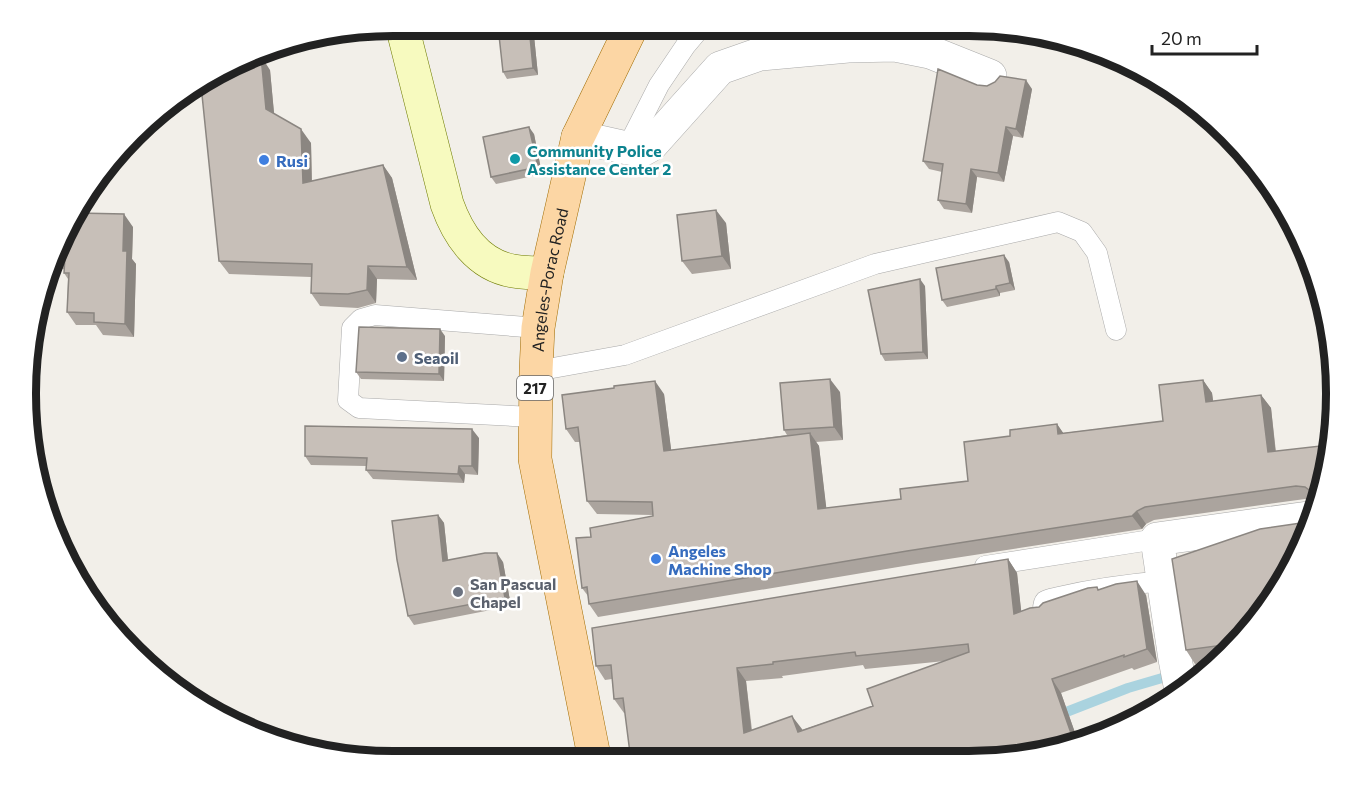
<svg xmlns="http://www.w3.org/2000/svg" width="1362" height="787" font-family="Commissioner,sans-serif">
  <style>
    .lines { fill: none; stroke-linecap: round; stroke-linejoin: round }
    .stream { stroke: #aad3df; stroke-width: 10 }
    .lane-casing { stroke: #a9a9a9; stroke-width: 21 }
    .street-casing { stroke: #a9a9a9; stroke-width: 34 }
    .secondary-casing { stroke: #707d05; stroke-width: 34 }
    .primary-casing { stroke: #a06b00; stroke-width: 34 }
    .lane { stroke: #fff; stroke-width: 20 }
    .street { stroke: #fff; stroke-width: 33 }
    .secondary { stroke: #f7fabf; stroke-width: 33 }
    .primary { stroke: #fcd6a4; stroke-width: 33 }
    .wall { fill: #aba49e; fill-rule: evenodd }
    .shaded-wall { fill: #8b8681 }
    .building { fill: #c7bfb8; stroke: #8b8681; stroke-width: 1.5; fill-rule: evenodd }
    .culture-dot { fill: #0f9aa8; stroke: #fff; stroke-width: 2 }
    .shop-dot { fill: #3f7fe0; stroke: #fff; stroke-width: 2 }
    .service-dot { fill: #5c6f8a; stroke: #fff; stroke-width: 2 }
    .worship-dot { fill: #6b7280; stroke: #fff; stroke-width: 2 }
    .labels { text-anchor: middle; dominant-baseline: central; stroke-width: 5; stroke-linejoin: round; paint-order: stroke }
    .shield { fill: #fff; stroke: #646464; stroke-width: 1.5 }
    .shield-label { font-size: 15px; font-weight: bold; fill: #222 }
    .culture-label { font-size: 16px; font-weight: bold; fill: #0d838f; stroke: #fff; text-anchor: start }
    .shop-label { font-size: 16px; font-weight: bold; fill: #366cbe; stroke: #fff; text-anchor: start }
    .street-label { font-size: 16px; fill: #222; stroke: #fff }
    .service-label { font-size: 16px; font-weight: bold; fill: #4e5e75; stroke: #fff; text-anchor: start }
    .worship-label { font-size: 16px; font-weight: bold; fill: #5b616d; stroke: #fff; text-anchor: start }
    .rim { fill: none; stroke: #222; stroke-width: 8 }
  </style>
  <rect width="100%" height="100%" fill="#f2efe9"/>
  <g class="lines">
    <path class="stream" d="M1056,716L1128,688L1169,676"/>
    <defs>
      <path id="lane" d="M627,148L659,85L686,45L702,26
        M536,371L625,355L875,264L1058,222L1082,232L1097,253L1116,330
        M534,417L359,408L348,400L352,328L361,319L375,315L538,328
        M985,566L1157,539
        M1043,610C1043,608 1043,603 1045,601C1048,599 1055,598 1059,597C1093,589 1129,584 1164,581"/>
      <path id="street" d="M578,137L627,148L642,150L651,145L720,68L760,54L848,46L895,45L930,52L990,76
        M1181,690L1175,659L1157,539L1308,518"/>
      <path id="secondary" d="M402,26L447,204C458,235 478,265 513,271C524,273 536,273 547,273"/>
      <g id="primary">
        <path id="s1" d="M595,761L535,459L536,371L538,328L547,273L578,137L632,26"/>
      </g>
    </defs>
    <use href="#lane" class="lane-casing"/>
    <use href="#street" class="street-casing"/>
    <use href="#secondary" class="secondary-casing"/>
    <use href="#primary" class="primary-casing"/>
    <use href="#lane" class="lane"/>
    <use href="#street" class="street"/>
    <use href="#secondary" class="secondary"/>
    <use href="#primary" class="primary"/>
  </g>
  <path class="wall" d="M498,26H533L538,75L507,79L503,72Z
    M270,70L274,114L311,143L312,181L383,165L392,178L417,280L377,279L376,303L358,308L320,306L311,293V277L229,274L219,261Z
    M995,82L1032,89L1023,138L1013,136L1004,182L977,177L972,213L944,209L938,200L942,172L929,169L923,161L977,85L987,86Z
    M534,134L542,174L496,184L491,177Z
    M77,213L133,227L132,259L136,264L134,337L103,335L96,325H76L67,312L68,279L64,273V269H51Z
    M726,223L731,269L692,274L682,261Z
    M1009,262L1015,290L1000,293V296L947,307L942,300Z
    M925,286L928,359L885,361L881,354Z
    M445,336L444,381L361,379L356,372Z
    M1203,380L1212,393L1213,401L1261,395L1271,408L1276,452L1329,465L1315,501L1305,499L1154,520L1146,524L1142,529L916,564L598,617L589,604L588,596L582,588L591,537L653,516V515L597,514L587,501L580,442H575L566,429L664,394L671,450L787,435L784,430L840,392L843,440L816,442L819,446L826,508L901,499L968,481L1010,436L1057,424L1063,433L1163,421Z
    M479,438L478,475L465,474L464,483L373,479L366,470V466L311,465L305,456Z
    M438,515L444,523L448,560L503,562L511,606L414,625L408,616Z
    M1301,523L1275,598L1228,654L1220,660L1195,664L1186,650Z
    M1008,559L1017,573L1021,611L1039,607L1099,590L1146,595L1157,662L1134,670L1132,668L1061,693L1079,744L993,761H631L625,713H624L614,699L612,679L605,680L596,666ZM945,661L873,706L802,730V729L752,730L746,681L783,678L782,676L863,665L865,669Z"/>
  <path class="shaded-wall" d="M529,26H533L538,75L533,68Z
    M261,56L270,70L275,123L266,109Z
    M1026,80L1032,89L1023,138L1016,129Z
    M529,127L534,134L542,174L538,167Z
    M1006,127L1013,136L1004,182L998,173Z
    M301,129L311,143L312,197L303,183Z
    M383,165L392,178L417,280L407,267Z
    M971,169L977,177L972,213L966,204Z
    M716,210L726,223L731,269L722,256Z
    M124,214L133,227L132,259L136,264L134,337L125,324L123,251Z
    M1004,255L1009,262L1015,290L1010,283Z
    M368,266L377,279L376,303L367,290Z
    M920,279L925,286L928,359L923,352Z
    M996,286L1000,293V296L996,289Z
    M440,329L445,336L444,381L439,374Z
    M830,379L840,392L843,440L834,427Z
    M1203,380L1212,393L1215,415L1206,402Z
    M655,381L664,394L673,464L664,451Z
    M1261,395L1271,408L1277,466L1268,452Z
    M1057,424L1066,437L1058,434Z
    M472,429L479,438L478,475L472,466Z
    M810,433L819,446L828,522L818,509Z
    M459,466L465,474L464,483L458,474Z
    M1137,511L1146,524L1142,529L1132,516Z
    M438,515L444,523L449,570L443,561Z
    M497,553L503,562L511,606L505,598Z
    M1008,559L1017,573L1023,627L1014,614Z
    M1137,581L1146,595L1157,662L1147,649Z
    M737,668L746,681L753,746L744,733Z
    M1052,679L1061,693L1079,744H1077L1072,736Z
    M792,716L802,729L808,745L798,732Z"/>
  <path class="building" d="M498,26H529L533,68L503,72Z
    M261,56L266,109L301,129L303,183L383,165L407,267L368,266L367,290L348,294L311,293L312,264L219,261L201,85L253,57Z
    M938,69L977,85L987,86L995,82L1000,76L1026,80L1016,129L1006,127L998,173L971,169L966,204L938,200L943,164L923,161Z
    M529,127L538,167L491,177L483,137Z
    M716,210L722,256L682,261L677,215Z
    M77,213L124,214L123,251H127L125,324L94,322V313L67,312L69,273H64L65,256H57Z
    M1004,255L1010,283L996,286V289L942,300L936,268Z
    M920,279L923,352L881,354L868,290Z
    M359,327L440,329L439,374L356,372Z
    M830,379L834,427L784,430L780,383Z
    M1203,380L1206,402L1261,395L1268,452L1329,445V465L1316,498L1313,493L1305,487L1296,486L1145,507L1137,511L1132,516L907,551L589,604L587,587L582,588L576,538L591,537L590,528L653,516L652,502L587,501L578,427L566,429L562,395L614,388V386L655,381L664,451L810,433L818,509L901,499L900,489L968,481L964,442L1010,436V430L1057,424L1058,434L1163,421L1159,385Z
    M305,426L472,429V466H459L458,474L366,470L367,458L305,456Z
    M438,515L443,561L485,553H497L505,598L408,616L397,560L392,521Z
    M1306,521L1275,598L1231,650V644L1186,650L1172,559L1260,529L1301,523Z
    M1008,559L1014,614L1030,608L1039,607L1043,603L1088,588L1097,587L1098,590L1116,584L1137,581L1147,649L1124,657V655L1052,679L1072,736L1019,756L993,761H631L623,698L614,699L611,665L596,666L592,628ZM968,644L969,652L867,689L873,706L798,732L792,716L744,733L737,668L773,664V662L855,652L856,656Z"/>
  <circle class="culture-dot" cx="515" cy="159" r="6"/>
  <g class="shop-dot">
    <circle cx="264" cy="160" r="6"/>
    <circle cx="656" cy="559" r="6"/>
  </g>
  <circle class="service-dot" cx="402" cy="357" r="6"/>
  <circle class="worship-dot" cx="458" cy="592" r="6"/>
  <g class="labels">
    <rect class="shield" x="517" y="376" width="36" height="24" rx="4.5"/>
    <g class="shield-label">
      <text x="535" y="388">217</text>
    </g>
    <g class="culture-label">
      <text x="527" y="150">Community Police<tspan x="527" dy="18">Assistance Center 2</tspan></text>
    </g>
    <g class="shop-label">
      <text x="276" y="160">Rusi</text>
      <text x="668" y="550">Angeles<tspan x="668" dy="18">Machine Shop</tspan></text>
    </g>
    <g class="street-label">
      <text stroke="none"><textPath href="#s1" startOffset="488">Angeles-Porac Road</textPath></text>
    </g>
    <g class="service-label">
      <text x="414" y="357">Seaoil</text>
    </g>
    <g class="worship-label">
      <text x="470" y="583">San Pascual<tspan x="470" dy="18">Chapel</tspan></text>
    </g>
  </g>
  <path d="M0 0H1362V787H0ZM393 36H969A357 357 0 0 1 1326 393V394A357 357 0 0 1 969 751H393A357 357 0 0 1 36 394V393A357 357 0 0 1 393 36Z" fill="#fff" fill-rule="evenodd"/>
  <path class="rim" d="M393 36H969A357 357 0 0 1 1326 393V394A357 357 0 0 1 969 751H393A357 357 0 0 1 36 394V393A357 357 0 0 1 393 36Z"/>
  <path d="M1152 45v9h105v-9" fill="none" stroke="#222222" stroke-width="3"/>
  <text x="1161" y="45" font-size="18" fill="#222222" stroke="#ffffff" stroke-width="4.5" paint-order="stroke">20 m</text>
</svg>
